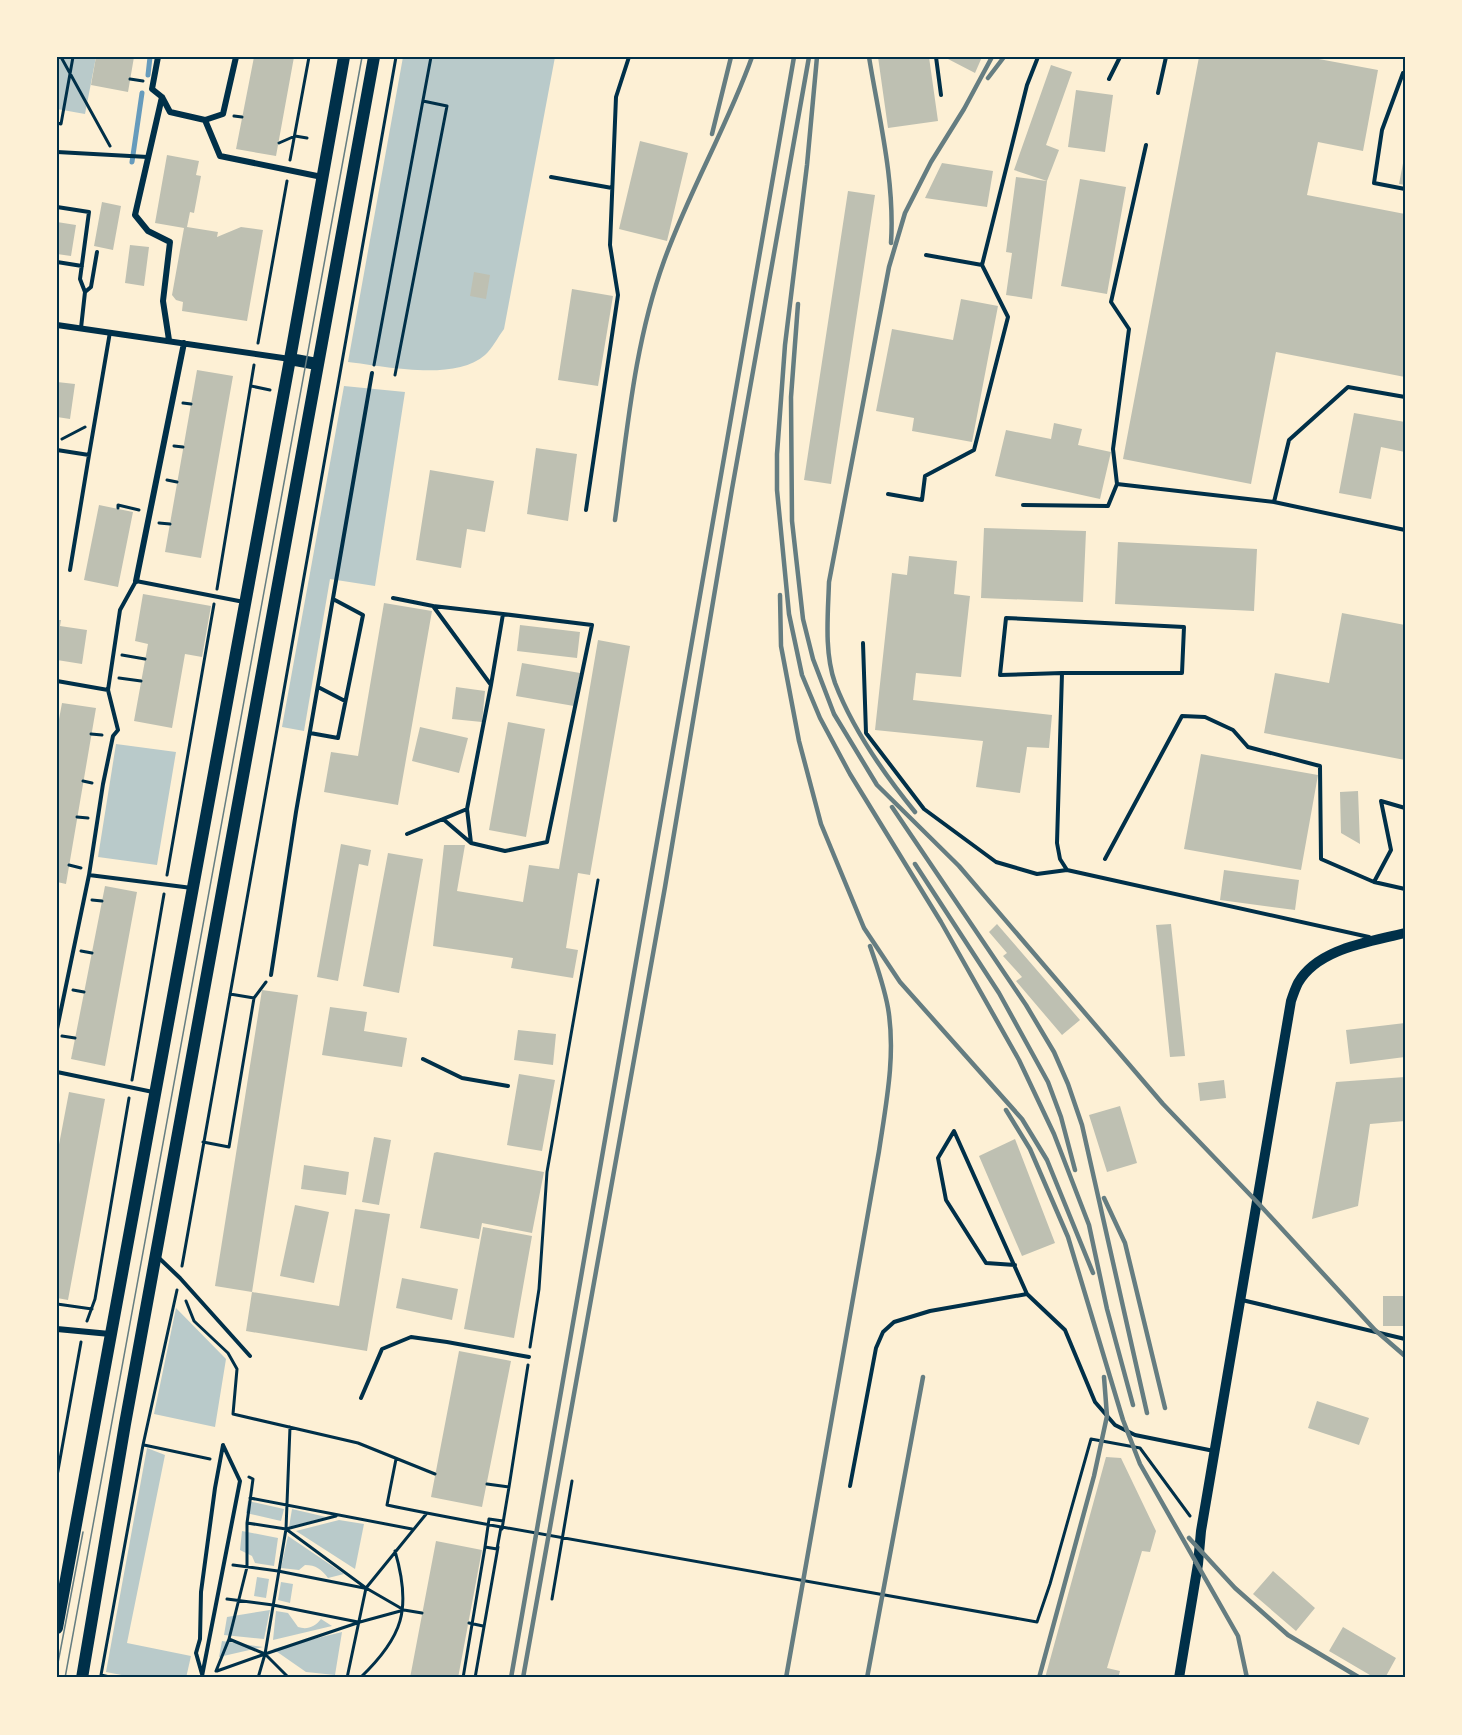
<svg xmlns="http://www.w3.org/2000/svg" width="1462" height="1735" font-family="Mulish,sans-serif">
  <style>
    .green { fill: #b9caca }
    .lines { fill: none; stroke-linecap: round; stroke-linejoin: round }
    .stream { stroke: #669bbc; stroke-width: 5 }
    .building { fill: #bec0b2 }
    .path { stroke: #003049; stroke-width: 3 }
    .service { stroke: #003049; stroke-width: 4 }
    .minor { stroke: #003049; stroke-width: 6 }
    .secondary { stroke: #003049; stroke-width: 10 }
    .primary { stroke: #003049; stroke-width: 12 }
    .tram { stroke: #657d81; stroke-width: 1.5 }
    .rail { stroke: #657d81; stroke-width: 4.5 }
    .neatline { fill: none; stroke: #003049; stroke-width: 2 }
  </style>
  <rect width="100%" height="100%" fill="#fdf0d5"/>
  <path class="green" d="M57,57H96L85,114L57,109Z
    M403,57H555L504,329C498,337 492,349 485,355C455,382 384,366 348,362Z
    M344,386L405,392L375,586L330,579L304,731L282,727Z
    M116,744L176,752L157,865L98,857Z
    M176,1308L226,1359L215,1427L154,1414Z
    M147,1448L165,1455L127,1643L191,1656L186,1678H137L106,1672Z
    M248,1501L284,1509L281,1521L246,1513Z
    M292,1509L326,1517L289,1527Z
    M339,1520L364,1524L355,1569L296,1531Z
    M242,1531L278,1538L274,1566L255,1563L252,1556L240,1550Z
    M288,1536L344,1574L328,1578C321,1569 316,1565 305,1565L299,1570L281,1568Z
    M257,1577L269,1579L266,1598L254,1596Z
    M281,1582L293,1584L290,1603L278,1600Z
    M270,1610L264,1639L224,1635L227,1617Z
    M276,1611L288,1613L298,1627C307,1630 315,1627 321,1619L332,1626L273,1640Z
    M342,1632L335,1675L306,1672L273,1649Z
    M222,1641L263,1647L219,1657Z"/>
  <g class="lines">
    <path class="stream" d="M148,75L150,57
      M132,162L142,93"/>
  </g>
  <path class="building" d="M96,57H134L128,92L91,85Z
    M254,57H294L276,156L236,149Z
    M878,57H929L938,121L888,128Z
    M949,57H982L975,73L948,59Z
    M1199,57H1308L1378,70L1363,151L1318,142L1307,195L1405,214V377L1276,352L1251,484L1123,459Z
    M1051,65L1072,72L1046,145L1059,150L1047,181L1032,299L1006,295L1012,253L1006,252L1016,177L1047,181L1014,170Z
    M1076,90L1113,95L1105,152L1068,147Z
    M640,141L688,153L667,241L619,229Z
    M167,155L199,161L196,175L201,176L194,213L190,212L187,227L218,232L217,237L241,227L263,230L247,321L182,311L183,302L176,300L172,295L184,228L155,223Z
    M1404,158H1405V185L1399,184Z
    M942,163L993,171L987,207L925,198Z
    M1080,179L1126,187L1107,294L1061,286Z
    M848,191L875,195L831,484L804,480Z
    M102,202L121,206L113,250L94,246Z
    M57,222L76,225L71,256L57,254Z
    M130,245L149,247L144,286L125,283Z
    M474,272L490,275L486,299L470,296Z
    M572,289L613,296L598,386L558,380Z
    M961,299L998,306L972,442L912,431L914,418L876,411L892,329L953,340Z
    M197,370L233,376L201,558L165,552Z
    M57,382L75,384L70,419L57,417Z
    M1354,413L1405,422V452L1381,447L1371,499L1339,493Z
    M1054,423L1082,429L1078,445L1111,452L1100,499L995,476L1006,430L1051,439Z
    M536,448L577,454L568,521L527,514Z
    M430,470L494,481L485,532L467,529L461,568L416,560Z
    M99,505L133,512L118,587L84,580Z
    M984,528L1086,531L1083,602L981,598Z
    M1118,542L1257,549L1254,611L1115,604Z
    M909,556L957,561L954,594L970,596L961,677L916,673L913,700L1052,715L1049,748L1027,747L1020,793L976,787L983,741L875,730L892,573L907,575Z
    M143,594L211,606L202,657L185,654L172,728L134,721L148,644L135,641Z
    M384,603L432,611L398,805L324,792L331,752L358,756Z
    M1342,613L1405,625V760L1264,733L1275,673L1329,683Z
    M57,620H61L60,626L87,630L82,664L57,660Z
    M520,625L580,632L577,658L517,651Z
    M598,640L630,646L590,875L578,873L566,948L578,950L573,978L511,968L513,958L433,946L444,845H465L457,891L523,902L529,865L559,869Z
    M522,663L580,673L574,706L516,696Z
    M456,687L485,691L482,722L452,719Z
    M62,703L96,708L66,884L57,882V730Z
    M508,722L545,729L526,837L489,830Z
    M420,727L468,738L459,773L412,761Z
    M1201,754L1318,775L1301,870L1184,849Z
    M1358,791L1360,844L1341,833L1340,792Z
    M341,844L371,850L368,866L359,864L338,981L317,977Z
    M388,853L423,859L399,993L363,986Z
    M1224,870L1299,880L1295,910L1220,900Z
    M105,886L137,892L105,1066L71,1059Z
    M997,924L1080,1020L1062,1035L1016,981L1022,977L1003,956L1007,953L989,932Z
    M1171,924L1185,1056L1170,1057L1156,925Z
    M262,990L298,995L252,1292L339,1306L355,1209L390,1214L367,1351L246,1331L252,1292L215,1286Z
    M330,1007L367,1012L364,1031L407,1038L402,1067L322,1055Z
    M1405,1023V1057L1350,1064L1346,1030Z
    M518,1030L556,1034L553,1065L514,1060Z
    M519,1074L555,1080L542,1151L507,1145Z
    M1405,1077V1121L1370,1124L1358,1206L1312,1219L1336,1082Z
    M1224,1080L1226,1098L1200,1101L1198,1083Z
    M69,1092L105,1099L68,1300L57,1298V1155Z
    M1120,1106L1137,1163L1107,1172L1089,1115Z
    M374,1137L391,1140L379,1205L362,1202Z
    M1015,1139L1055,1243L1022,1256L979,1156Z
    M437,1152L544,1172L532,1233L482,1223L479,1239L420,1228L434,1153Z
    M304,1165L349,1172L346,1195L301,1189Z
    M295,1205L329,1212L314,1283L280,1276Z
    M483,1227L532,1236L514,1338L464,1329Z
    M402,1278L458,1289L452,1320L396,1308Z
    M1383,1296H1405V1326H1383Z
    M459,1351L511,1361L482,1507L431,1497Z
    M1317,1401L1369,1418L1359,1445L1308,1428Z
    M1106,1457L1121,1458L1156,1531L1150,1552L1142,1551L1107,1668L1120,1671L1118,1678H1045Z
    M436,1541L482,1550L458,1678H410Z
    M1273,1571L1315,1608L1296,1631L1253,1594Z
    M1343,1627L1396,1658L1385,1678H1375L1329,1651Z"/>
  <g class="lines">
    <path class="path" d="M61,57L110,146
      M130,79L143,81
      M234,116L242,117
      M57,123L61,124L73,57
      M279,143L295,136L307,138
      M290,160L309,57
      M258,343L287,181
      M374,365L431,57
      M395,375L447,106L423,101
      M251,386L270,390
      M183,403L191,404
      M62,439L85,427
      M174,446L183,447
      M167,480L177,482
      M118,508V505L139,510
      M159,523L170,524
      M217,589L254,365
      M122,655L145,659
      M119,678L141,681
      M91,734L102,735
      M83,781L92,783
      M77,817L88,818
      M69,865L81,868
      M167,875L214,604
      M92,900L102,901
      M81,951L92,953
      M73,990L84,992
      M254,998L266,982
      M62,1036L75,1038
      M132,1080L164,894
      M203,1142L229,1147L254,998L230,994
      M182,1266L396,57
      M186,1301L194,1321L228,1353L237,1369L233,1414L358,1443L435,1474
      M57,1304L92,1309
      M87,1321L95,1299L129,1098
      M530,1347L539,1289L547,1172L598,880
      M144,1445L210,1459
      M396,1459L387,1505C425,1513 463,1520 501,1527L497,1549L485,1547L489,1519L503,1521
      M57,1476L81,1342
      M487,1484L509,1487L502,1529
      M509,1487L528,1365
      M250,1498L412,1529
      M247,1523L286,1529L366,1588L404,1610
      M502,1527L1037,1622L1050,1584L1091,1439L1140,1448L1190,1516
      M286,1529L336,1516
      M233,1565L278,1571L364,1588
      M227,1599L273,1605L358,1622
      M552,1599L572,1481
      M469,1623L483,1626
      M229,1639L265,1654L360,1622L404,1610L422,1613
      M216,1671L229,1639L247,1567V1523L253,1479L249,1477
      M217,1671L265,1654L289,1678
      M210,1677L221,1678
      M114,1678L101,1675L143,1445L177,1290
      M258,1678L265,1654L286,1529L290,1427
      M347,1678L366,1588L427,1513
      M360,1678C403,1637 412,1609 395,1551
      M463,1678L485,1547
      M475,1678L498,1547"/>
    <path class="service" d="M936,57L941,95
      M1403,73L1382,130L1374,183L1405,189
      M1109,79L1120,57
      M1158,93L1166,57
      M57,152L148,157
      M551,177L612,188
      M57,207L89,212L80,279L85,292
      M926,255L982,265L1027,85L1038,57
      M57,262L82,266
      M81,328L85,292L91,287L97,252
      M57,450L89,455L70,570
      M89,455L110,332
      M1117,484L1274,502L1405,530
      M888,494L922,500L925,476L974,450L1008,317L982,265
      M1274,502L1289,440L1348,387L1405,397
      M1023,505L1108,506L1117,484L1113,449L1129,329L1111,302L1146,145
      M586,510L618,295L610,245L616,97L629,57
      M393,598L433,606L491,685L467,809L407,834
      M433,606L503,614
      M863,643L866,733L924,809L996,862L1037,874L1067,870
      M1062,673H1182L1184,627L1006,618L1000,675L1062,673L1057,843L1060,859L1067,870L1369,937
      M57,681L108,690
      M318,687L345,701
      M310,733L338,738L363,615L333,599
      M1405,808L1381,801L1391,850L1374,882L1405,889
      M467,809L471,843
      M443,819L471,843L505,851L547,842L592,625L503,614L491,685
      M1105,859L1182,716L1205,717L1233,730L1248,747L1320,766L1321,859L1374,882
      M192,888L89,875L103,784L113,736L118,730L108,690L120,610L136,581L244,602
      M271,975L296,812L372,373
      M57,1029L89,875
      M423,1059L462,1078L508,1086
      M57,1072L153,1092
      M159,1258L180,1278L250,1356
      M1015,1265L986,1263L946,1200L938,1158L954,1131L1027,1294L1065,1330L1095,1402L1115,1425L1135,1435L1214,1451
      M1242,1300L1405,1339
      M361,1398L382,1349L411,1337L447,1342L529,1357
      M850,1486L876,1348L883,1332L894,1322L930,1311L1027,1294
      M202,1674L196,1653L200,1639L201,1592L215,1488L223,1445
      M202,1676L240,1481L223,1445"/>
    <path class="minor" d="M158,57L152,89L162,97L170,112L205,120
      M236,57L223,114L205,120L220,156L322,177
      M162,97L135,215L148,231L170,242L163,301L169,340
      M57,325L290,359
      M136,581L184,343
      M57,1329L110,1334"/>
    <path class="secondary" d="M1179,1678L1198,1564L1201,1531L1291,1001C1293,995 1295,989 1298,983C1318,948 1370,942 1405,933"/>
    <path class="primary" d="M290,359L317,364
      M57,1628L290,359L344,57
      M82,1678L125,1424L374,57"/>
    <path class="tram" d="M57,1668L83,1532
      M65,1678L362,57"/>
    <path class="rail" d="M817,57L807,165L785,345L777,454V490L789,614L802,675L820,718L850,774L941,922L1019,1060L1054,1134L1089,1225L1107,1309L1133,1405
      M869,57C879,118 895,181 891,243
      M988,78L1004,57
      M712,134L731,57
      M798,304L791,397L792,521L803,619L813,659L834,714L877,785L959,866L1163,1104L1258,1203L1375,1330L1405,1356
      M615,520C627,433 634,344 664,261C689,191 727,127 752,57
      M780,595L781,646L799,741L821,824L864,928L900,982L1022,1119L1047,1160L1093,1273
      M892,807L1026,1005L1054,1052L1068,1084L1082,1125L1147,1413
      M915,812C884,774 853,730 835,683C824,652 828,614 829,582L889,267L905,213L931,162L964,109L992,57
      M915,864L999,993L1048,1082L1061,1117L1075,1170
      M1006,1110L1030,1149L1068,1237L1123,1420L1140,1464L1238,1636L1247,1678
      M1104,1198L1125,1243L1165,1408
      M1189,1538L1235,1588L1288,1635L1360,1678
      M511,1678L794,57
      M523,1678L665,887L732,489L809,57
      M786,1678L879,1151C886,1104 896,1055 888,1008C884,986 877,966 870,946
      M867,1678L923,1377
      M1039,1678L1094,1476L1107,1416L1104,1377"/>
  </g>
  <rect width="1462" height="1735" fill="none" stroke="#fdf0d5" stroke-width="117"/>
  <rect x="58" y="58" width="1346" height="1618" class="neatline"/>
</svg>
